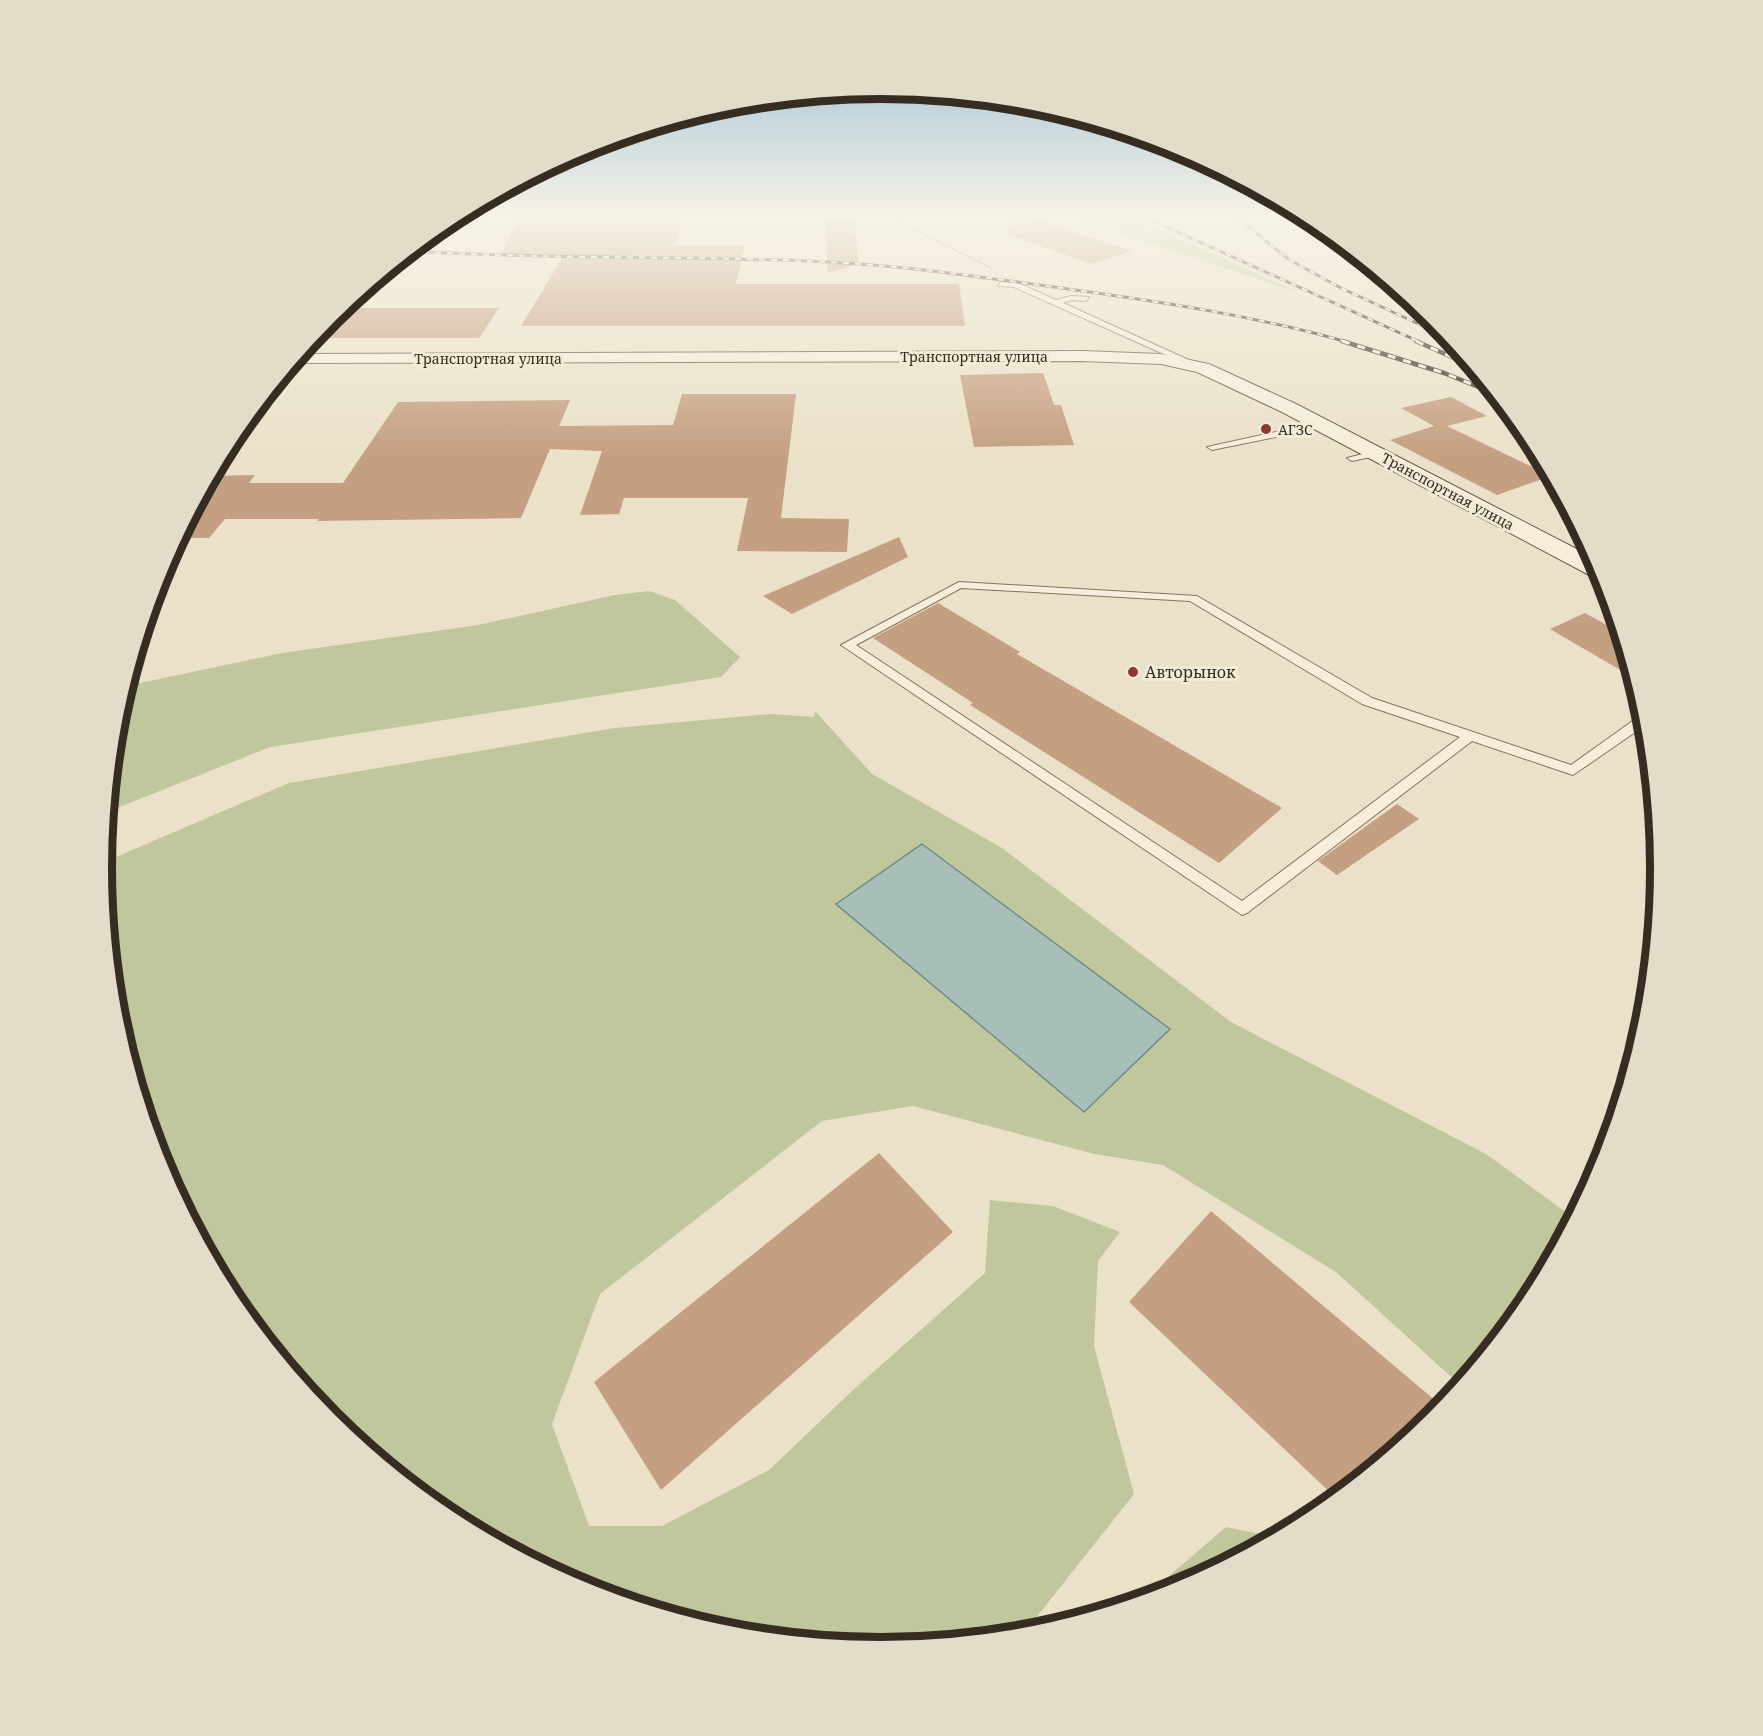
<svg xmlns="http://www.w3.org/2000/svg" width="1763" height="1736" font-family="'Noto Serif',serif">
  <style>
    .green { fill: #c1c79c; fill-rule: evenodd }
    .water { fill: #a8bfb9; stroke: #708c86; stroke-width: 1.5 }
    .building { fill: #c59f81 }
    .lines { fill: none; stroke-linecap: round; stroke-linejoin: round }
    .lane-casing { stroke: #84745e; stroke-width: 2 }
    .secondary-casing { stroke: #665542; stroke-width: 2 }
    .path { stroke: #84745e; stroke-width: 1.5; stroke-dasharray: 2 1.5; stroke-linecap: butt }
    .lane { fill: #f6eeda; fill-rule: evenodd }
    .secondary { fill: #f6eeda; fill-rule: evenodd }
    .rail-far1-casing { stroke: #362c21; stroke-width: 3 }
    .rail-casing { stroke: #362c21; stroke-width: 4.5 }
    .rail-far1 { stroke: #f2ebd6; stroke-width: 2; stroke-dasharray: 6; stroke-linecap: butt }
    .rail { stroke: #f2ebd6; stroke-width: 3; stroke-dasharray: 8; stroke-linecap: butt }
    .poi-dot { fill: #8e3634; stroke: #f2ebd6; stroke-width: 2 }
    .labels { text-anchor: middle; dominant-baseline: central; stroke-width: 6; stroke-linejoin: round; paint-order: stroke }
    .far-street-label { font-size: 14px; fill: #362c21; stroke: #f2ebd6 }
    .far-poi-label { font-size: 14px; fill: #362c21; stroke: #f2ebd6; text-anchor: start }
    .poi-label { font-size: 16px; fill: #362c21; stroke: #f2ebd6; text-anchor: start }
    .rim { fill: none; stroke: #362c21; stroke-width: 8 }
  </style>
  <rect width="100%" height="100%" fill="#eae1c8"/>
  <path class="green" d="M1060,214H1124L1298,292Z
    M649,591L675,600L740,657L721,677L270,747L107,812L117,716L126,686L282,653L478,625L615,595Z
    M815,711L872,774L1002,848L1231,1022L1486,1154L1574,1218L1529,1301L1460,1385L1336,1272L1163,1165L1094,1154L913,1106L822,1121L600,1294L552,1424L589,1526H662L769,1470L853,1390L985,1273L990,1200L1053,1206L1120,1232L1098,1261L1094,1346L1134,1494L1024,1633L881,1647L729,1632L583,1588L448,1516L330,1419L233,1301L161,1166L117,1020L102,863L289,783L615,728L770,714L814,717ZM922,844L1169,1029L1084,1112L836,904Z
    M1226,1527L1275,1537L1179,1588L1141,1600Z"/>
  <path class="water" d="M922,844L1170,1029L1084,1112L836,904Z"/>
  <path class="building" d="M520,214H680V231L675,246L745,245L736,284H959L965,326H521L564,255L501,256Z
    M1014,214H1020L1132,251L1091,264L1007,234Z
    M825,219H854L859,264L828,273Z
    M341,308H499L479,338H313Z
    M1043,373L1054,405H1061L1074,445L974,447L960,375Z
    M682,394H796L781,518L849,519L847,552L737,551L748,498H624L619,514L580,515L602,451L550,449L521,518L317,521L319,519H225L209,538H178L212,476L255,475L249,483H343L398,402L570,400L559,426L673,425Z
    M1451,397L1487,416L1447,426L1551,476L1497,495L1390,440L1434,426L1401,408Z
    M899,537L908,557L792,614L763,596Z
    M938,603L1020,652L1017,654L1282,808L1219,863L970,705L973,703L873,638Z
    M1585,613L1621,633L1634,678L1550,629Z
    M1397,804L1419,819L1337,875L1318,861Z
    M879,1153L953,1232L661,1490L594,1382Z
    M1211,1211L1443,1407L1432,1419L1336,1498L1129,1302Z"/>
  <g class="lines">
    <defs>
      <path id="lane" d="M1001,282L1018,283L1056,300L1071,296L1089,297L1086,301L1072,300L1063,303L1202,366L1195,368L1014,287L998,286Z
        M1322,422L1327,425L1325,427L1212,450L1207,447Z
        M1382,449L1387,452L1385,454L1352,461L1347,458Z
        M959,582L1197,596L1372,698L1571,765L1641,715L1645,714L1647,724L1573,775L1472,741L1247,913L1242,915L841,645ZM961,588L1190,601L1362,704L1460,737L1242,901L856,645Z"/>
      <path id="secondary" d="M1082,351L1161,354L1209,364L1296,404L1596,559L1604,579L1593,577L1282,412L1197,372L1161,364L1082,361L292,363L300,354Z"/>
    </defs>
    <use href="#lane" class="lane-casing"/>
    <use href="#secondary" class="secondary-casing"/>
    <path class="path" d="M883,214L993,269"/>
    <use href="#lane" class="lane"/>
    <use href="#secondary" class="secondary"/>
    <defs>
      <path id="rail-far1" d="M1138,214L1420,342
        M1233,214L1288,259L1341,288L1451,339
        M411,251C550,260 689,255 828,262C909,266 988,278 1068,289C1162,302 1256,316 1347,342"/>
      <path id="rail" d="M1342,341L1444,373L1496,394
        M1416,341L1474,367"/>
    </defs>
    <use href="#rail-far1" class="rail-far1-casing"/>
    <use href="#rail" class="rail-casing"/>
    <use href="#rail-far1" class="rail-far1"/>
    <use href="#rail" class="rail"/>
  </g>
  <linearGradient id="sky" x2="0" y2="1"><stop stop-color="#8eb8d5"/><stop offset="0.47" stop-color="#f6f2e6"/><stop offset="1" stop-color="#f6f2e6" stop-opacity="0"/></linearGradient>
  <rect width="1763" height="457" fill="url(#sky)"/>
  <g class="poi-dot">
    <circle cx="1266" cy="429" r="6"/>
    <circle cx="1133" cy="672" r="6"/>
  </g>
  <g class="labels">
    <g class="far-street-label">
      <text x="974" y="356">Транспортная улица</text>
      <text x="488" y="358">Транспортная улица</text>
      <text transform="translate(1448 491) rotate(28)">Транспортная улица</text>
    </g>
    <g class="far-poi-label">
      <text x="1278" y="429">АГЗС</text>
    </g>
    <g class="poi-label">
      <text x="1145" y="672">Авторынок</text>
    </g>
  </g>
  <path d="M0 0H1763V1736H0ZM112 868a769 769 0 1 1 1538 0a769 769 0 1 1-1538 0Z" fill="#e3dcc8" fill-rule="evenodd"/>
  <path class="rim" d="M112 868a769 769 0 1 1 1538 0a769 769 0 1 1-1538 0Z"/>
</svg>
